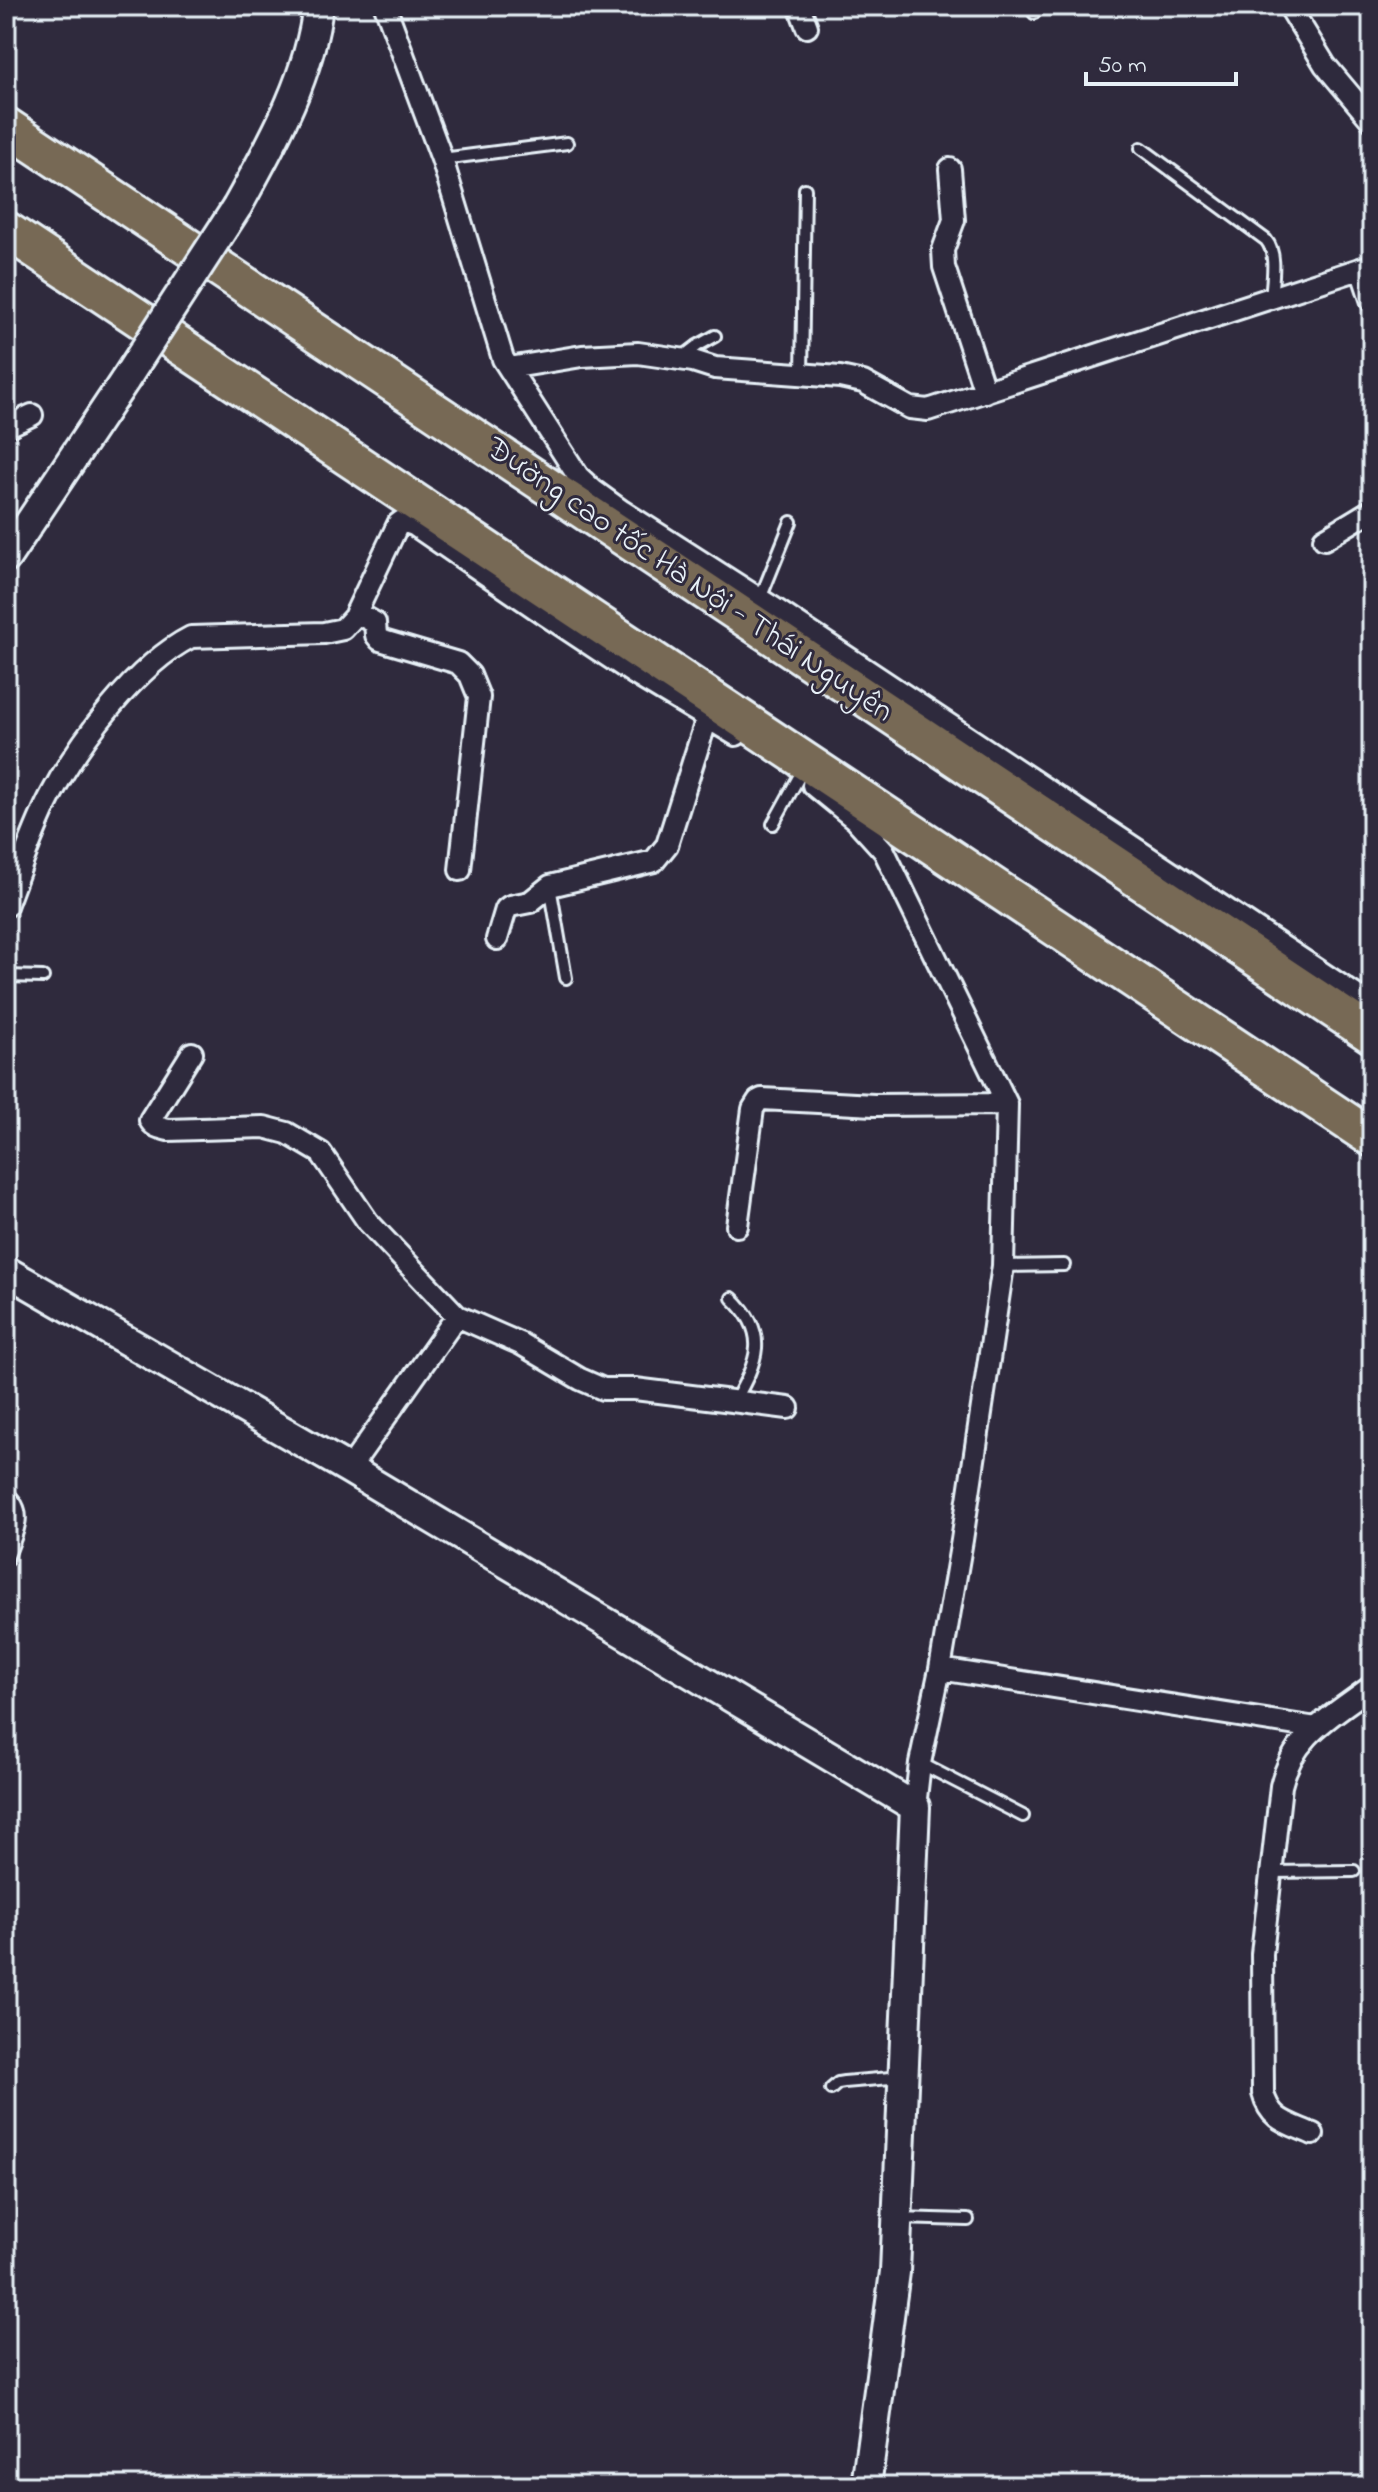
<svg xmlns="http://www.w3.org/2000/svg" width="1378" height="2492" font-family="'Indie Flower',sans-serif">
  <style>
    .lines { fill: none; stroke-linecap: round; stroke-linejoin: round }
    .lane-casing { stroke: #e8f1f8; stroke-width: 16 }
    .street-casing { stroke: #e8f1f8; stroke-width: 26 }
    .secondary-casing { stroke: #e8f1f8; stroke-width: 34 }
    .highway-casing { stroke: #e8f1f8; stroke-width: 42 }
    .lane { stroke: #2f2a3d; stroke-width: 10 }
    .street { stroke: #2f2a3d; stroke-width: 20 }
    .secondary { stroke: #2f2a3d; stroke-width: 28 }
    .highway { stroke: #776954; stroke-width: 36 }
    .secondary-bridge-casing { stroke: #e8f1f8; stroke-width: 34; stroke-linecap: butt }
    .secondary-bridge { stroke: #2f2a3d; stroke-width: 28 }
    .labels { text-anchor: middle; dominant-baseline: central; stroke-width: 6; stroke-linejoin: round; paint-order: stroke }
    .street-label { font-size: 32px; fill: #e8f1f8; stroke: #2f2a3d }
  </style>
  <rect width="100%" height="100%" fill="#2f2a3d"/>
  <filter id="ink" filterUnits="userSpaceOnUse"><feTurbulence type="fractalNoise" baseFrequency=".0125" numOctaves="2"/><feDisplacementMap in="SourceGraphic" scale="16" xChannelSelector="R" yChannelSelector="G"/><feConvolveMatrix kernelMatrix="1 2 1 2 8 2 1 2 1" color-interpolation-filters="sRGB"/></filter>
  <g filter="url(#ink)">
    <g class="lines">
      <defs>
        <path id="lane" d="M1034,13L1039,6
          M1141,148L1266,240C1278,254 1272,281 1271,299
          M442,159L567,143
          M680,359L697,346L715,336
          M802,374L805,189
          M760,599L791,522
          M773,824L800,775
          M550,886L566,978
          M6,976L43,977
          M1003,1266L1064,1265
          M732,1298C770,1334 757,1361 735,1401
          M6,1492C32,1513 15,1535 6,1562
          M920,1763L1023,1816
          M1271,1872L1354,1871
          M831,2089L838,2083L844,2082L902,2077
          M898,2218L968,2220"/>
        <path id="street" d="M385,6L442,159L503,359L578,476L593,490L622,511L772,607L1372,1006
          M799,6L807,27
          M1289,6L1325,65L1372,121
          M950,169L954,220L943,250L944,267L985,392
          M1361,269L1372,302
          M509,368L582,356L638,353L693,361L715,368L840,377L863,382L910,408L928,410L1372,265
          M6,427L32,415
          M1324,539L1372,510
          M356,612L375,623L376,635L380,640L458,663L470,675L479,697L460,870
          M813,785L856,820L884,851L1007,1104L1003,1266L962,1540L940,1669L920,1763L915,1807
          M6,906C20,870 32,832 50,797C78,743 136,665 191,637L324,633L343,629L354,617L398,524L402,521L414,525L544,614L636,675L736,735
          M497,939L506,909L510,906L530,902L550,886L654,861L667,845L707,718
          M192,1053L150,1120C153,1127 161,1128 168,1130L264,1127L287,1133L321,1153L368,1222L457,1316L521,1344L580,1379L603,1389H635L788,1408
          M737,1226L753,1109L758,1101L762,1099L874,1105L1007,1104
          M349,1469L457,1316
          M940,1669L1316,1728
          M1313,2134C1288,2123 1270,2121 1263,2093L1262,1954L1281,1786C1293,1735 1332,1716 1372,1686"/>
        <path id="secondary" d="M237,207C272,143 309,80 318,6
          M6,558L125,380
          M6,1271L349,1469L915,1807L895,2272L866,2486"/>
        <path id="highway" d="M6,126L1372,1035
          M6,230L1372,1138"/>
      </defs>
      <use href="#lane" class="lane-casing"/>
      <use href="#street" class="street-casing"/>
      <use href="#secondary" class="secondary-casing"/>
      <use href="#highway" class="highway-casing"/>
      <use href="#lane" class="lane"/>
      <use href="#street" class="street"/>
      <use href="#secondary" class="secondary"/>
      <use href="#highway" class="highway"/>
      <defs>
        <path id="secondary-bridge" d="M125,380L237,207"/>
      </defs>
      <use href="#secondary-bridge" class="secondary-bridge-casing"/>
      <use href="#secondary-bridge" class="secondary-bridge"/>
    </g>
  </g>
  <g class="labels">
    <g class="street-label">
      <text transform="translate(689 581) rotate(34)">Đường cao tốc Hà Nội - Thái Nguyên</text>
    </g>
  </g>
  <rect width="1378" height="2492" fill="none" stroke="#2f2a3d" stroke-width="32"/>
  <rect x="16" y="16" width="1346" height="2460" fill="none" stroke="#e8f1f8" stroke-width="3" filter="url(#ink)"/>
  <path d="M1086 72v12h150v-12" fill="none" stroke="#e8f1f8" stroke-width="4"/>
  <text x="1098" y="72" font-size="24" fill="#e8f1f8" stroke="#2f2a3d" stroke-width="6" paint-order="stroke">50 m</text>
</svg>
